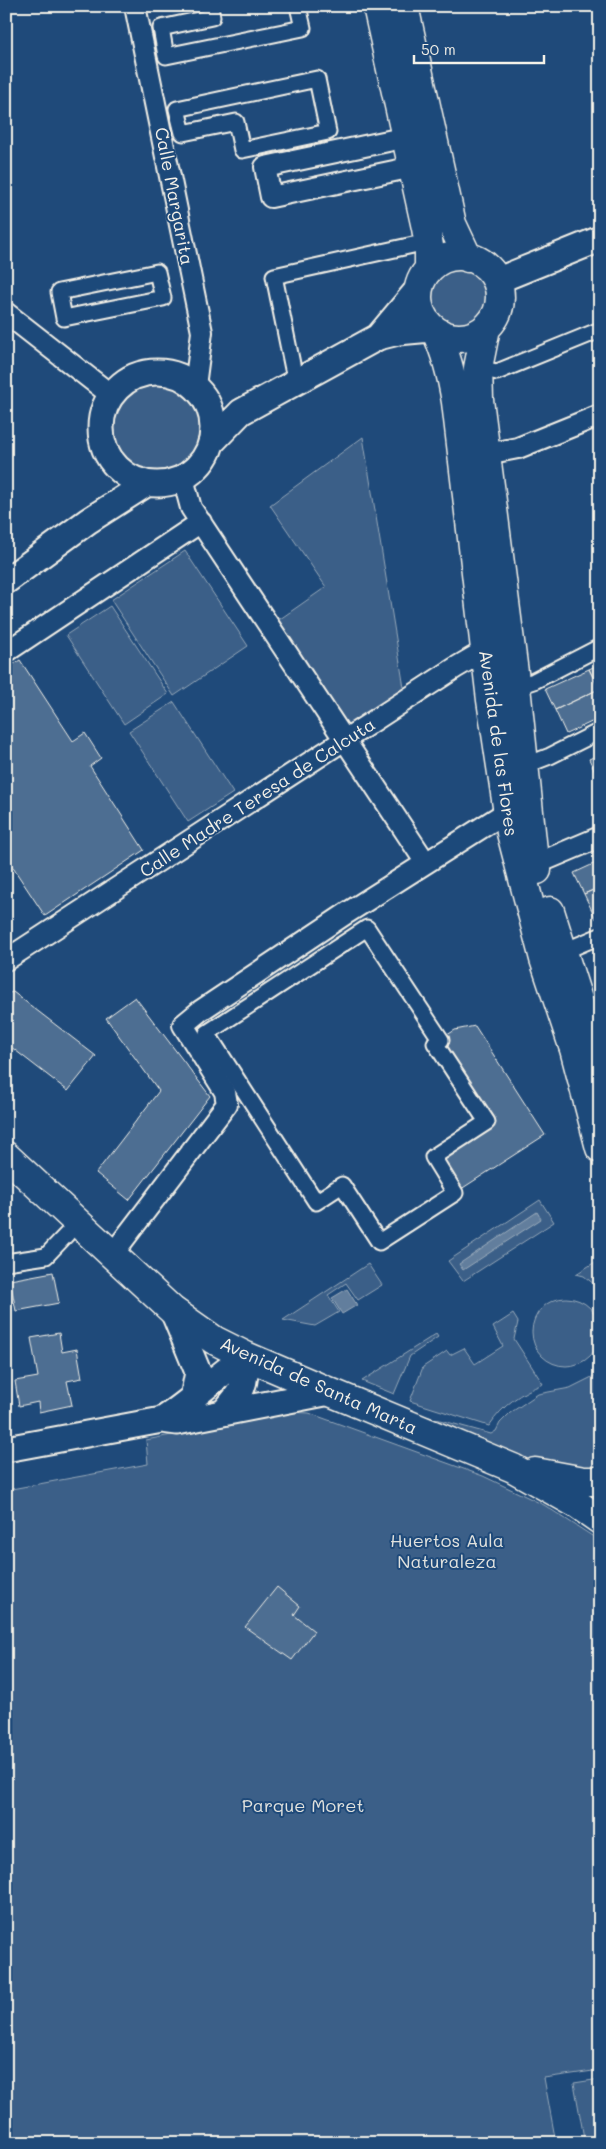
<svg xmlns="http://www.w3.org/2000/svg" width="606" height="2149" font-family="Mali,sans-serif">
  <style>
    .green { fill: #3a5f88; stroke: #97a8b8 }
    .water { fill: #627e9d; stroke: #9cacbb }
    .building { fill: #4d6e92; stroke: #f4f1e8 }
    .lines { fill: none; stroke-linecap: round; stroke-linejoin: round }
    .pedestrian-casing { stroke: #f4f1e8; stroke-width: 19 }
    .minor-casing { stroke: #f4f1e8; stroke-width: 24 }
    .tertiary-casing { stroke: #f4f1e8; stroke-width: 29 }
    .secondary-casing { stroke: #f4f1e8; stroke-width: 31 }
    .pedestrian { stroke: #1f4a7a; stroke-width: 15 }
    .minor { stroke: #1f4a7a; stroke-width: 20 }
    .tertiary { stroke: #1f4a7a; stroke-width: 25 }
    .secondary { stroke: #1f4a7a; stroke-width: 28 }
    .labels { text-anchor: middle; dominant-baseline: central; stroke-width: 4; stroke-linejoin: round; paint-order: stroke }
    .street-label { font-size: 18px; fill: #f4f1e8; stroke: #1f4a7a }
    .park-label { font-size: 18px; fill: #e1e2de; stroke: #1f4a7a }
  </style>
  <rect width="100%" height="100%" fill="#1f4a7a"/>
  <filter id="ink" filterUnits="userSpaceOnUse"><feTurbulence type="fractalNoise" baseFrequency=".02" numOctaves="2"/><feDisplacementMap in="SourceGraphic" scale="10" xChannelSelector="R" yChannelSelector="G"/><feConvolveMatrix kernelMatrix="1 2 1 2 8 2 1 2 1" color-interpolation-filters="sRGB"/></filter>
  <g filter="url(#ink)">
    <path class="green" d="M430 297a28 28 0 1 1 56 0a28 28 0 1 1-56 0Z
      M109 429a48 48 0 1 1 96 0a48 48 0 1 1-96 0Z
      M363,437L406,700L344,739L270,626L326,587L270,505Z
      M185,551L248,646L174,696L111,600Z
      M110,606L168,694L124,724L66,635Z
      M174,702L233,793L188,822L129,731Z
      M540,1200L554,1222L463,1281L448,1261Z
      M600,1259V1289L584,1276L576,1274Z
      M368,1264L382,1285L358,1300L346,1283L328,1295L339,1312L315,1326L283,1320Z
      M532 1332a34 34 0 1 1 68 0a34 34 0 1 1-68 0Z
      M513,1314L518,1322L514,1339L543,1384C520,1393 503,1405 489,1426L410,1401L423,1367L447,1351L450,1355L464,1348L475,1364L503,1346L493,1327Z
      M436,1334L438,1337L410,1356L394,1394L362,1381Z
      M600,1373V1478L565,1475L418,1414L491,1434L496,1431L500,1423L510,1413L538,1394L570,1388Z
      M288,1412L309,1413L483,1476L544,1505L600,1541V2070L544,2078L556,2143H6V1490L148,1464L146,1440Z
      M600,2079V2136L584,2138L574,2083Z"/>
    <path class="water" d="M537,1212L541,1219L463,1270L459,1264Z
      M347,1289L357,1305L342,1314L332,1298Z"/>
    <path class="building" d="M20,660L73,741L85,733L101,758L90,766L144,850L45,916L6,857V669Z
      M600,664V689H599L589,669Z
      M589,669L599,689L555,710L545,689Z
      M599,689L600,718L566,734L555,710Z
      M600,754V779L599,780L589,759Z
      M600,861V887L584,894L574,873Z
      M600,887V917L596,919L584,894Z
      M13,992L96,1056L68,1091L11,1047L6,1053V994Z
      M135,997L210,1096L129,1200L96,1173L159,1091L106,1018Z
      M475,1026L545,1135L455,1193L433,1157L487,1122L435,1043L455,1030Z
      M53,1272L59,1303L16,1311L10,1280Z
      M59,1333L62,1352L77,1349L82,1378L67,1381L72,1405L39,1412L38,1402L19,1406L15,1381L38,1377L31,1338Z
      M277,1587L300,1606L294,1615L314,1631L292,1660L245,1627Z"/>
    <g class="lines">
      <defs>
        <path id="pedestrian" d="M210,6L212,17L161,28L166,56L303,28L298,6
          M317,79L328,132L242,150L236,122L183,133L177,109Z
          M157,272L163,298L64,318L59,292Z
          M478,368L497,372L600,330
          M293,369L274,276L413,245
          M516,687L534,681L600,647
          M524,766L550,756L600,731
          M367,928L441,1040L435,1043L487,1122L433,1157L455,1193L379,1242L342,1185L316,1202L207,1033Z
          M562,952L600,936
          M6,1262L46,1256L67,1234"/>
        <path id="minor" d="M135,6L202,332L195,386
          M407,137L435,148L413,167L271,197L265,167Z
          M6,313L111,395
          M486,454L518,448L600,415
          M183,478L191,508L426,863
          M6,652L201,522
          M525,872L536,864L600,837
          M6,960L455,668L496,644
          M112,1255L227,1104L225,1092L183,1025L200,1011L347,913L508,811"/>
        <path id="tertiary" d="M496,281L600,239
          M378,337L419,288
          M101 428a56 56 0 1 1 112 0a56 56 0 1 1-112 0Z
          M211,443L241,412L378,337L398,332L431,329
          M6,581L88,521L146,484
          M173,1311L198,1372L193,1398
          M223,1413C244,1389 245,1388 246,1356
          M162,1420C192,1401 216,1376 246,1356
          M6,1449L162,1420L177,1422L330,1392"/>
        <path id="secondary" d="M377,6L426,228L429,246V269
          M404,6L452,224L468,258
          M418 297a41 41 0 1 1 82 0a41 41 0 1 1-82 0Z
          M486,328L478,368L479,400L517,696L533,851L537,870
          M436,332C447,355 452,377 456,402L491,700L511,833L544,959L574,1049L600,1148
          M550,911L600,1069
          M6,1156L173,1311L214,1340L246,1356L330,1392L513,1468L577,1504L600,1520
          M535,1472L584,1481H600"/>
      </defs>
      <use href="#pedestrian" class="pedestrian-casing"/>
      <use href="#minor" class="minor-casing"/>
      <use href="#tertiary" class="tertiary-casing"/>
      <use href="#secondary" class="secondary-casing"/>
      <use href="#pedestrian" class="pedestrian"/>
      <use href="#minor" class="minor"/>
      <use href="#tertiary" class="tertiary"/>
      <use href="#secondary" class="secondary"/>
    </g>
  </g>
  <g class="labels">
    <g class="street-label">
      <text transform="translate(175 196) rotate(79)">Calle Margarita</text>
      <text transform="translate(499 743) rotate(82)">Avenida de las Flores</text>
      <text transform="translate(257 797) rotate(-33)">Calle Madre Teresa de Calcuta</text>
      <text transform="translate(319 1385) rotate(24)">Avenida de Santa Marta</text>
    </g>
    <g class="park-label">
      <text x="447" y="1540">Huertos Aula<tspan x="447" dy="21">Naturaleza</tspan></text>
      <text x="303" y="1805">Parque Moret</text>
    </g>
  </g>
  <rect width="606" height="2149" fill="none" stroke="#1f4a7a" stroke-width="25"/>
  <rect x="12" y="12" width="581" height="2124" fill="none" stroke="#f4f1e8" stroke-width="2" filter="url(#ink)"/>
  <path d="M414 55v8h130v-8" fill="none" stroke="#f4f1e8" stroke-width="2.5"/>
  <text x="421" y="55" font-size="15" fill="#f4f1e8" stroke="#1f4a7a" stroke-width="4" paint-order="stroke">50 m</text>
</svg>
